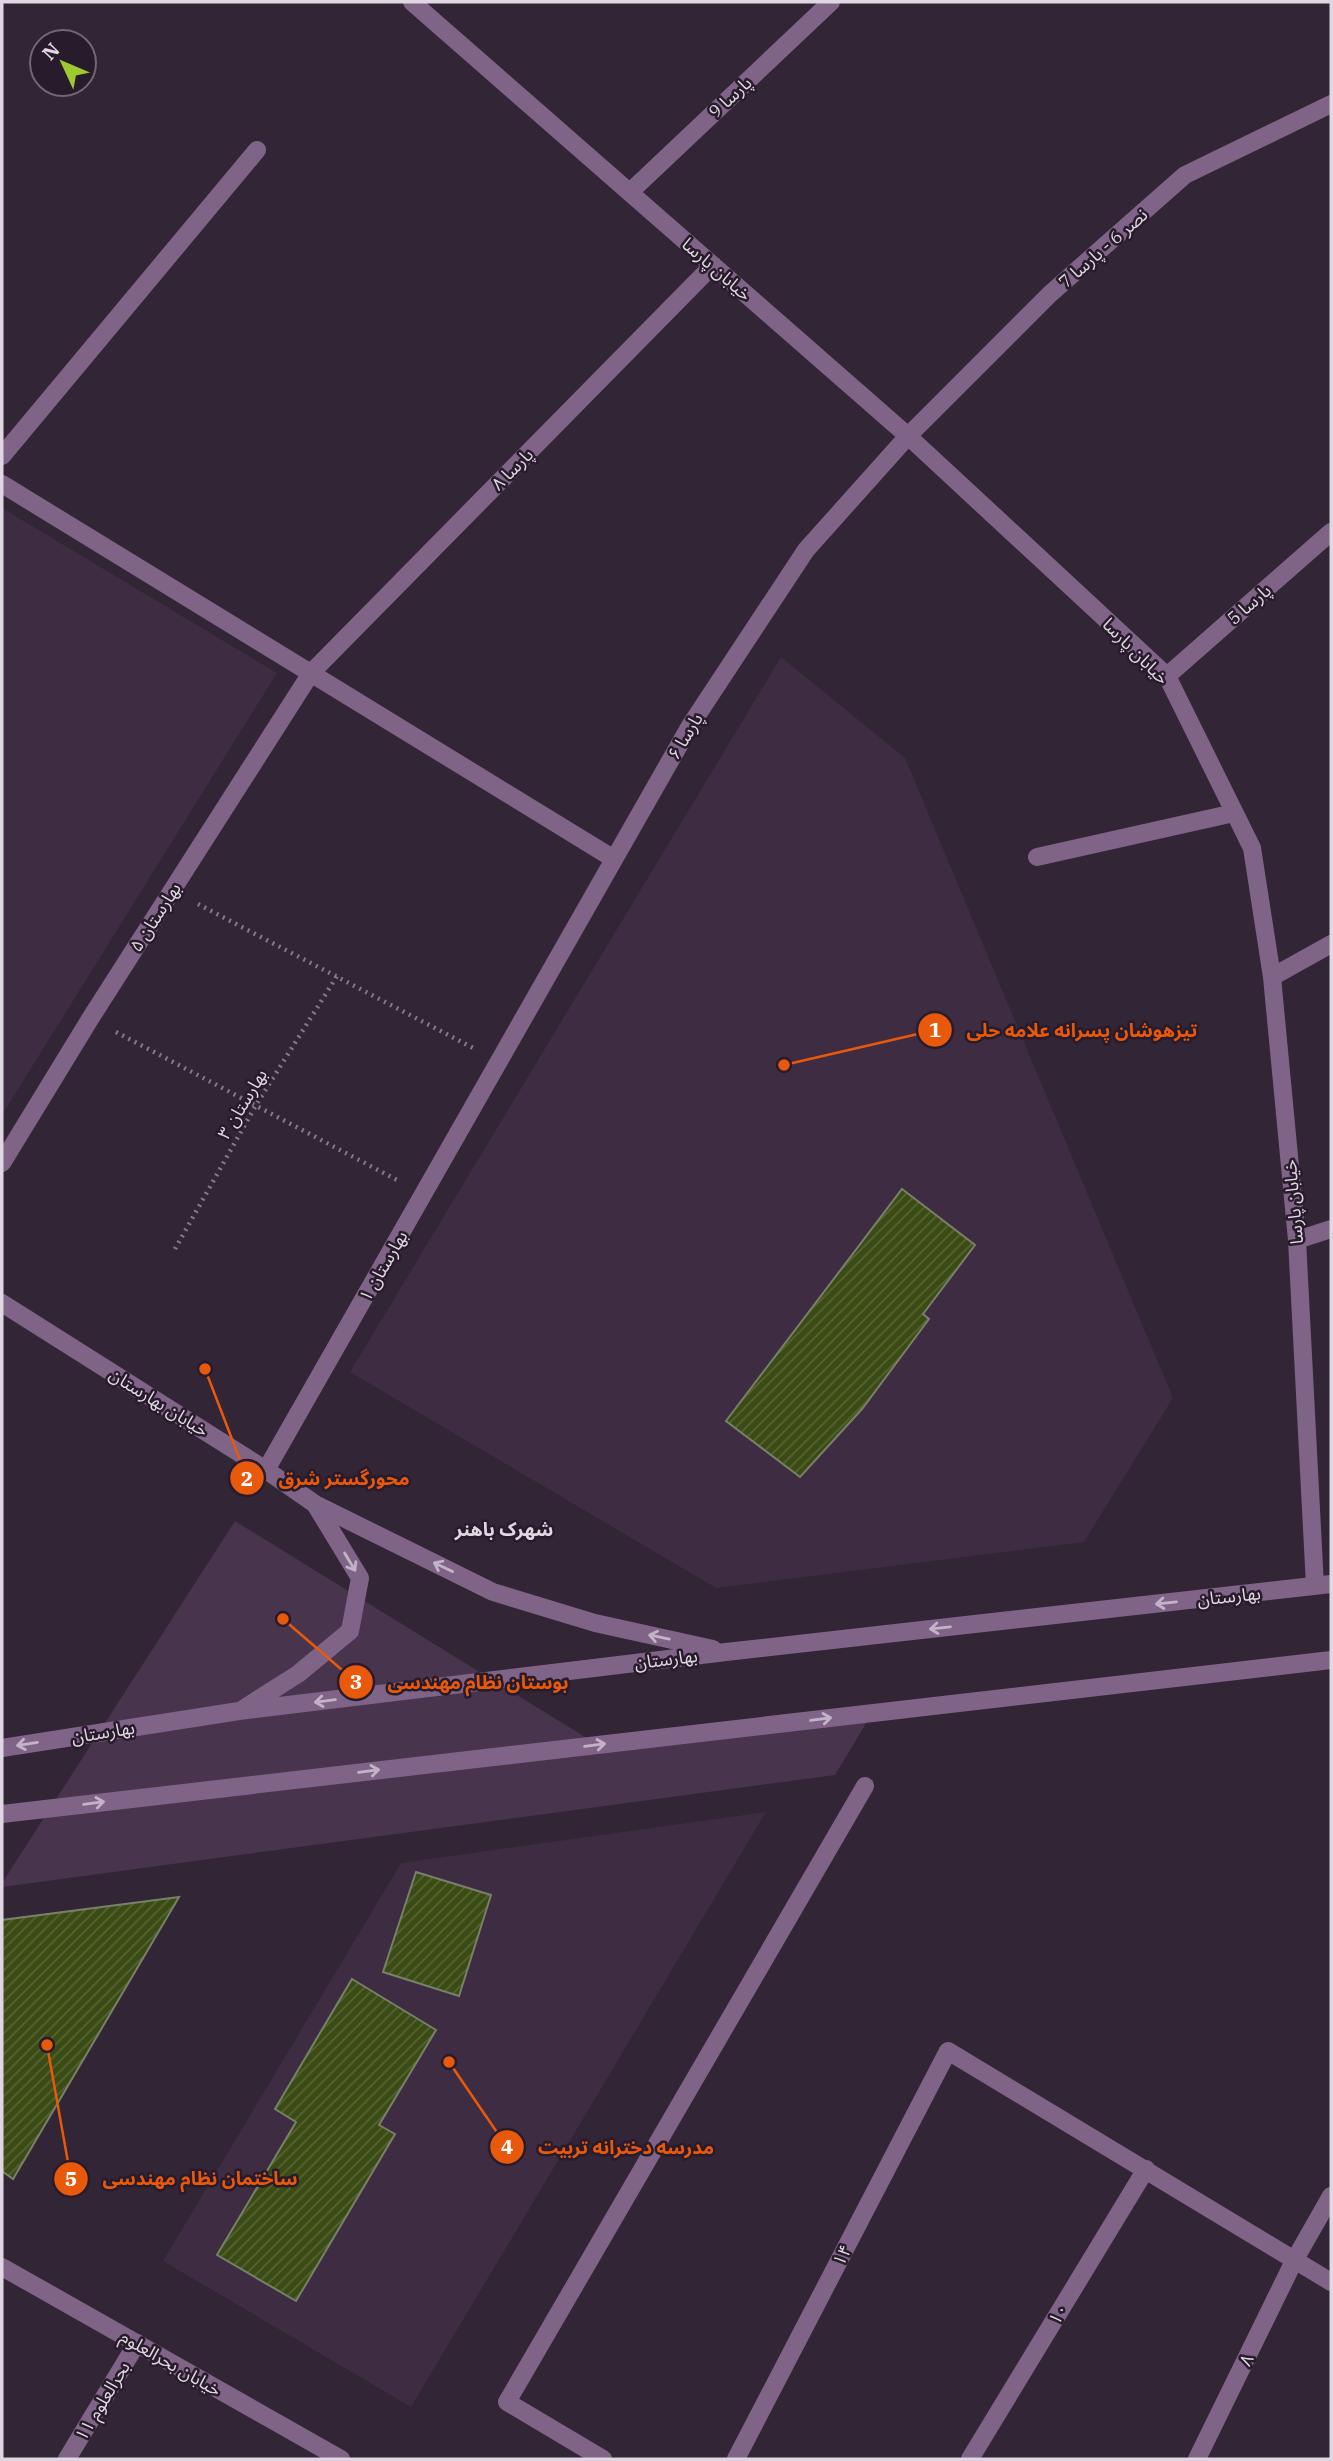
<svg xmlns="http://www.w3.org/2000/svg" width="1333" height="2461" font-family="'IBM Plex Serif','Noto Sans Arabic',serif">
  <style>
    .built { fill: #3e2c42 }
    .green { fill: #49344e }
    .building { fill: url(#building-hatch); stroke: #778069; stroke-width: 2 }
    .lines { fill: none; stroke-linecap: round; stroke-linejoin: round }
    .path { stroke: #847a87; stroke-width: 4.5; stroke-dasharray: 2 5; stroke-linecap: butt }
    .minor { stroke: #806487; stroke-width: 18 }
    .oneway { stroke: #c2b4c6 }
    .labels { text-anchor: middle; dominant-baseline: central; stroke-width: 5; stroke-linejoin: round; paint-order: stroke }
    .street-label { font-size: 18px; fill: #dfd7e1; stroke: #281b2b }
    .neighbourhood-label { font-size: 19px; font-weight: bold; fill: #dfd7e1; stroke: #281b2b }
    .leader { fill: none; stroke: #e8590c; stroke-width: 2.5 }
    .callout-dot { fill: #e8590c; stroke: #281b2b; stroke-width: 2.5 }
    .mark-label { font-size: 21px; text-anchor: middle; font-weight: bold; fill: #fff }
    .callout-label { font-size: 19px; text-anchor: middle; font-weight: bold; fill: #e8590c; stroke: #281b2b; stroke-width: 5; stroke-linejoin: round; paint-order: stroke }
  </style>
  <defs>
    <pattern id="building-hatch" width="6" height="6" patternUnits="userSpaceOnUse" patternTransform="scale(1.75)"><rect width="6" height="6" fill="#3a4b13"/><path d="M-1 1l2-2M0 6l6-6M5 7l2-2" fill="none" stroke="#566435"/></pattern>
  </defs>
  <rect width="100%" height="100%" fill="#322535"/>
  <path class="built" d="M2,508L277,673L2,1115Z
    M781,657L905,758L1173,1398L1084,1542L716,1588L350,1372Z
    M766,1812L411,2407L163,2261L401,1863Z"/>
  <path class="green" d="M235,1521L598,1745L870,1717L835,1775L2,1887V1883Z"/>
  <path class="building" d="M902,1189L975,1245L923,1314L929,1319L862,1409L800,1477L726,1421Z
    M416,1872L491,1895L459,1996L383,1972Z
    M179,1897L13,2179L2,2171V1920Z
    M352,1979L436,2030L379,2125L395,2134L296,2301L217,2255L296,2122L275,2109Z"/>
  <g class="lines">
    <path class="path" d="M198,904L475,1049
      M116,1032L399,1181
      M175,1249L256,1105L337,976"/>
    <path class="minor" d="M412,2L908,436L1167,676L1252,848L1272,977L1297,1240L1315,1586
      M630,192L831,2
      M2,456L257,150
      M2,484L614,859
      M1167,676L1331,532
      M1037,857L1234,813
      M1272,977L1331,944
      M2,1163L90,1019L311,673L713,265
      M1297,1240L1331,1229
      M2,1303L266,1470L315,1504L493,1592L595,1623L713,1649
      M266,1470L690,726L806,550L908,436L1050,294L1185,175L1331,104
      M243,1709L298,1674L350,1631L360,1578L315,1504
      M2,1748L239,1711L726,1652L1331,1584
      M2,1814L1331,1660
      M2,2267L341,2459
      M67,2459L137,2343
      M603,2459L507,2402L865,1786
      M736,2459L948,2051L1331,2282
      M970,2459L1146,2169
      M1197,2459L1294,2261L1331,2196"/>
  </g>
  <defs><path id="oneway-shaft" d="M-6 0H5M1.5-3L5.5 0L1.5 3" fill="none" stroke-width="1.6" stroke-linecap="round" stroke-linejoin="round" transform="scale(1.75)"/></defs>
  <g class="oneway">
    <use href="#oneway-shaft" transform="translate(350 1562) rotate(59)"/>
    <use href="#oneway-shaft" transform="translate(443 1567) rotate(-154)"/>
    <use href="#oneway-shaft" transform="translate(1166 1603) rotate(174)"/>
    <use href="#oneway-shaft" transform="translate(940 1628) rotate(174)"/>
    <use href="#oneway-shaft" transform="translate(659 1637) rotate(-168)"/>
    <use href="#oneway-shaft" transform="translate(325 1701) rotate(173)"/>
    <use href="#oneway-shaft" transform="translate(821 1719) rotate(-7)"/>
    <use href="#oneway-shaft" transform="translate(27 1744) rotate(171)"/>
    <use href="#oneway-shaft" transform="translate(595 1745) rotate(-7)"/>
    <use href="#oneway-shaft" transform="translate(369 1771) rotate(-7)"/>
    <use href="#oneway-shaft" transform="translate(94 1803) rotate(-7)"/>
  </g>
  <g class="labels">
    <g class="street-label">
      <text transform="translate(730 97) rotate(-43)">پارسا 9</text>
      <text transform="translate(1103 248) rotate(-41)">نصر 6 - پارسا 7</text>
      <text transform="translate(717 269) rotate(41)">خیابان پارسا</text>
      <text transform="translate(512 469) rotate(-45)">۸ پارسا</text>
      <text transform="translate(1249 604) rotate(-41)">پارسا 5</text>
      <text transform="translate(1136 651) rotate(45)">خیابان پارسا</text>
      <text transform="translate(685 736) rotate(-59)">پارسا ۶</text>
      <text transform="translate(155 917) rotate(-57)">بهارستان ۵</text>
      <text transform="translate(242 1104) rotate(-59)">بهارستان ۳</text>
      <text transform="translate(1293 1202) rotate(-95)">خیابان پارسا</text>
      <text transform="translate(383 1266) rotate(-60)">بهارستان ۱</text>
      <text transform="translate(159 1402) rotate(32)">خیابان بهارستان</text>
      <text transform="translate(1229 1596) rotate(-6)">بهارستان</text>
      <text transform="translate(666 1659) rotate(-7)">بهارستان</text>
      <text transform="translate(103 1732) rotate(-9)">بهارستان</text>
      <text transform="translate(842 2255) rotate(-63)">۱۴</text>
      <text transform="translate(1058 2314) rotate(-59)">۱۰</text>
      <text transform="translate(1246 2360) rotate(-64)">۸</text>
      <text transform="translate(171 2363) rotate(30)">خیابان بحرالعلوم</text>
      <text transform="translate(102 2401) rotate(-59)">بحرالعلوم ۱۱</text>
    </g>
    <g class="neighbourhood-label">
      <text x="504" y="1529">شهرک باهنر</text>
    </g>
  </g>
  <path class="leader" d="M784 1065L935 1030M205 1369L247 1478M283 1619L356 1682M449 2062L507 2147M47 2045L71 2179"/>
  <g class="callout-dot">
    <circle cx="784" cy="1065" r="7"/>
    <circle cx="205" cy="1369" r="7"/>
    <circle cx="283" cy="1619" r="7"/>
    <circle cx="449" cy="2062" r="7"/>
    <circle cx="47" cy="2045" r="7"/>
    <circle cx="935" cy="1030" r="18"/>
    <circle cx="247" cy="1478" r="18"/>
    <circle cx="356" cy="1682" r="18"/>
    <circle cx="507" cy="2147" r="18"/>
    <circle cx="71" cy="2179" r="18"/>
  </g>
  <g class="mark-label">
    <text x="935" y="1037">1</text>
    <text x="247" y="1486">2</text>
    <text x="356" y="1689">3</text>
    <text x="507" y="2154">4</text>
    <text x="71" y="2186">5</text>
  </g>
  <g class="callout-label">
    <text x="1082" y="1037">تیزهوشان پسرانه علامه حلی</text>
    <text x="344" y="1485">محورگستر شرق</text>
    <text x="478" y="1689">بوستان نظام مهندسی</text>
    <text x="626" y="2154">مدرسه دخترانه تربیت</text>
    <text x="200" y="2185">ساختمان نظام مهندسی</text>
  </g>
  <rect width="1333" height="2461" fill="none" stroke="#dfd7e1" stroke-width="7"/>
  <g transform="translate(63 63) rotate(314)"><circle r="33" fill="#281b2b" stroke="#716674" stroke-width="2"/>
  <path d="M0-5L12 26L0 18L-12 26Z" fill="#9dca30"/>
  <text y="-10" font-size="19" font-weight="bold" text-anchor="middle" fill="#dfd7e1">N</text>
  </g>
</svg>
